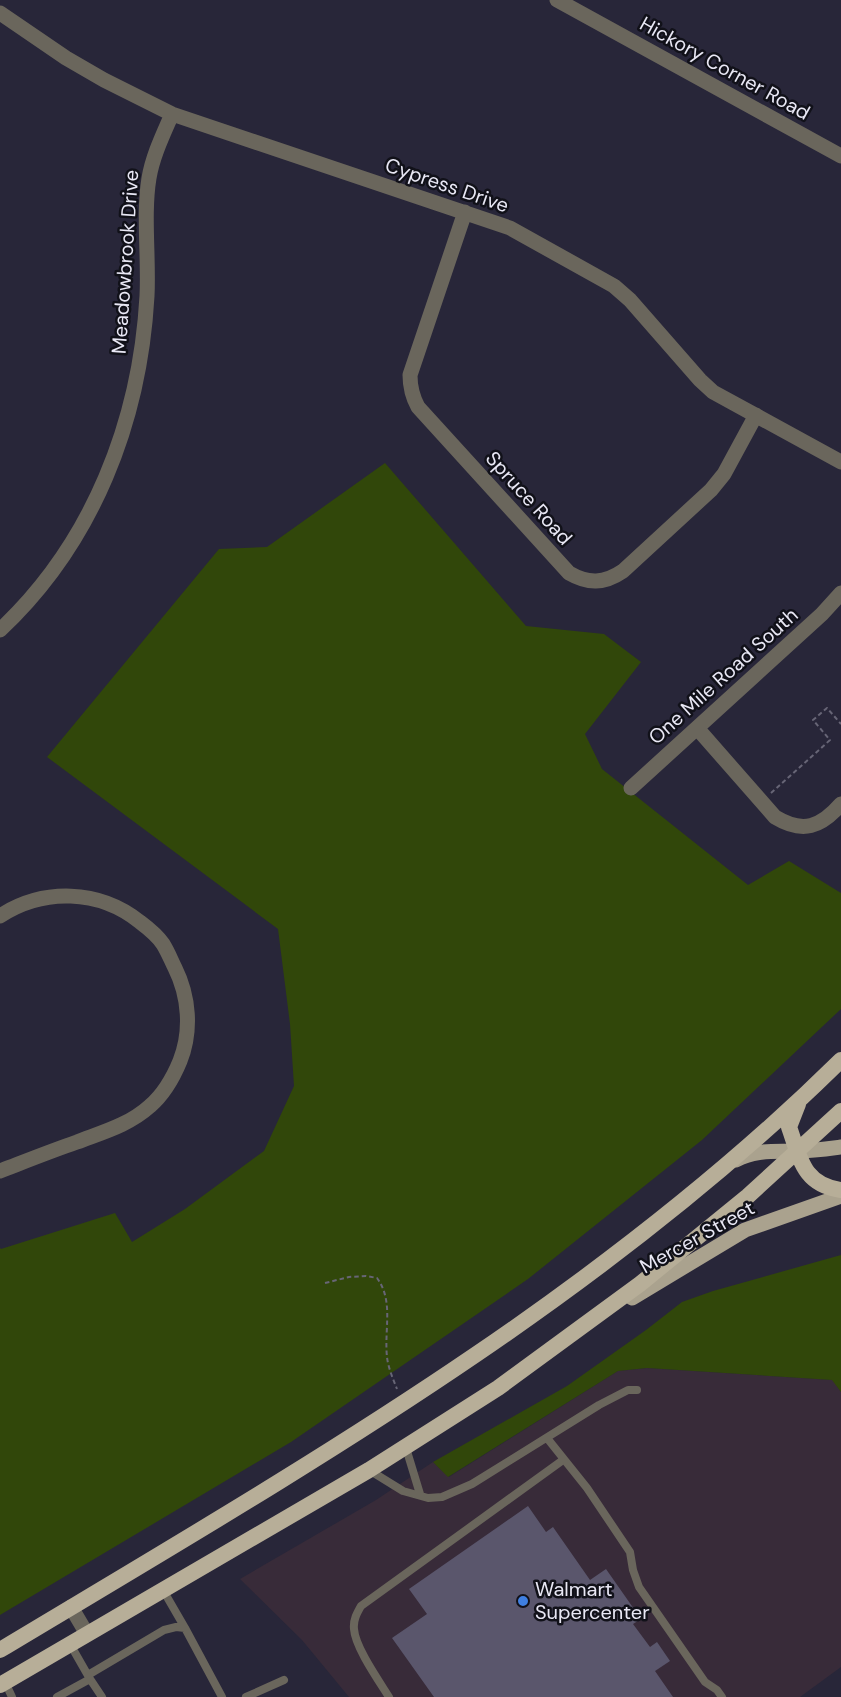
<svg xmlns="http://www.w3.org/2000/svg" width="841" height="1697" font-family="'DM Sans',sans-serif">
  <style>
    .commercial { fill: #382b39 }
    .green { fill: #31470a }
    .building { fill: #5a566c }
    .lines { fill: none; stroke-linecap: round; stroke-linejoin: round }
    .path { stroke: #676576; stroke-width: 2; stroke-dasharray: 4.5 3; stroke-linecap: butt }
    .service { stroke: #6a665c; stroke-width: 8 }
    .minor { stroke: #6a665c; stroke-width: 15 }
    .tertiary { stroke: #6a665c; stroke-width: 15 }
    .primary { stroke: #aaa28e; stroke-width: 15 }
    .trunk { stroke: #b7ae98; stroke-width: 16 }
    .shop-dot { fill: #3f7fe0; stroke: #111119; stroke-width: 2 }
    .labels { text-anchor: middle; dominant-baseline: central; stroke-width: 5; stroke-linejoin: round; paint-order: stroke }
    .street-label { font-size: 20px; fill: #e9e8f5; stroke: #111119 }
    .poi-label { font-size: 20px; fill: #e9e8f5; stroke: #111119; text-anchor: start }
  </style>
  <rect width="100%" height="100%" fill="#282639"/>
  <path class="commercial" d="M647,1368L833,1380L841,1392V1667L800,1697H349L302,1640L240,1579L376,1500L433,1462L449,1477L618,1371Z"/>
  <path class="green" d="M385,463L526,626L604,634L641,662L585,734L602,769L748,885L789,861L841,893V1009L702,1140L528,1279L291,1442L0,1615V1248L1,1249L115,1213L132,1242L185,1209L264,1151L294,1086L290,1024L278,929L47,757L219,549L267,547Z
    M841,1255V1392L832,1380L647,1368L618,1371L448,1477L433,1462L567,1386L646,1330L682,1302L713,1291Z"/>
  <path class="building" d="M528,1506L546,1532L553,1527L590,1580L606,1569L641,1619L633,1624L650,1647L657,1642L670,1661L655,1671L673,1697H434L392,1638L427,1614L409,1589Z"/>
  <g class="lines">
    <path class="path" d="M771,793L830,740L813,720L827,708L841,724
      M325,1283L349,1277L366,1276L377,1278C394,1301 384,1329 387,1357C388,1367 393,1379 397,1389"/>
    <path class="service" d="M547,1438L587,1488L630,1552L633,1570L639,1587L705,1682L717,1690L722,1697
      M406,1448L420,1494
      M369,1470L403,1491L428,1498L442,1497L472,1484L599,1405L628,1390H637
      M163,1590L185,1628
      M88,1675L164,1630L176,1627L185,1628L222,1697
      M90,1679L102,1697
      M5,1682L12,1697
      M57,1697L90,1679L70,1644
      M246,1697L284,1680
      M389,1697C379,1681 355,1647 354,1629C353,1620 357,1613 361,1606L563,1460"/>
    <path class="minor" d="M0,13L66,58L104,80L172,114L510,228L614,286L630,300L700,380L713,392L841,462
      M465,212L410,375C410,387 412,396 418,407L569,573C588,584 604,584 623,571L711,490L724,474L756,415
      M0,630C93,543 140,421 147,296C149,258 143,215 149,178C153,155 163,135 172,114
      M697,728L775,817C803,834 821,827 841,804
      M631,788L822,614L841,593
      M0,916C43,888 99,889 140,922C148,928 157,935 163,944C168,952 171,960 175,968C189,996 192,1031 180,1061C173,1078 164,1094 150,1106C129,1125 103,1132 77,1142C51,1151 26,1161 0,1171
      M71,1607L87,1634"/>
    <path class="tertiary" d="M557,0L841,156"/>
    <path class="primary" d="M736,1160C756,1149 775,1152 797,1151C812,1151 826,1149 841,1147
      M632,1298L745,1230L841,1196"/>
    <path class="trunk" d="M798,1104L789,1127C800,1158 803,1185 841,1190
      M0,1650C293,1474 596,1302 841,1060
      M0,1685L369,1470L498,1388L640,1284L748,1196L841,1111"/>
  </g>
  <circle class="shop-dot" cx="523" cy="1601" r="6"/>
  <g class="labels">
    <g class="street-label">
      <text transform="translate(725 68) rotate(29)">Hickory Corner Road</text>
      <text transform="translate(447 185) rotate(19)">Cypress Drive</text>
      <text transform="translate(125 262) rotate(-86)">Meadowbrook Drive</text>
      <text transform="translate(529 498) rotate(48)">Spruce Road</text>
      <text transform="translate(723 676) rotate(-42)">One Mile Road South</text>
      <text transform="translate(697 1237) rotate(-29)">Mercer Street</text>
    </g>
    <g class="poi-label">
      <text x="535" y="1589">Walmart<tspan x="535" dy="23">Supercenter</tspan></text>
    </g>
  </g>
</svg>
